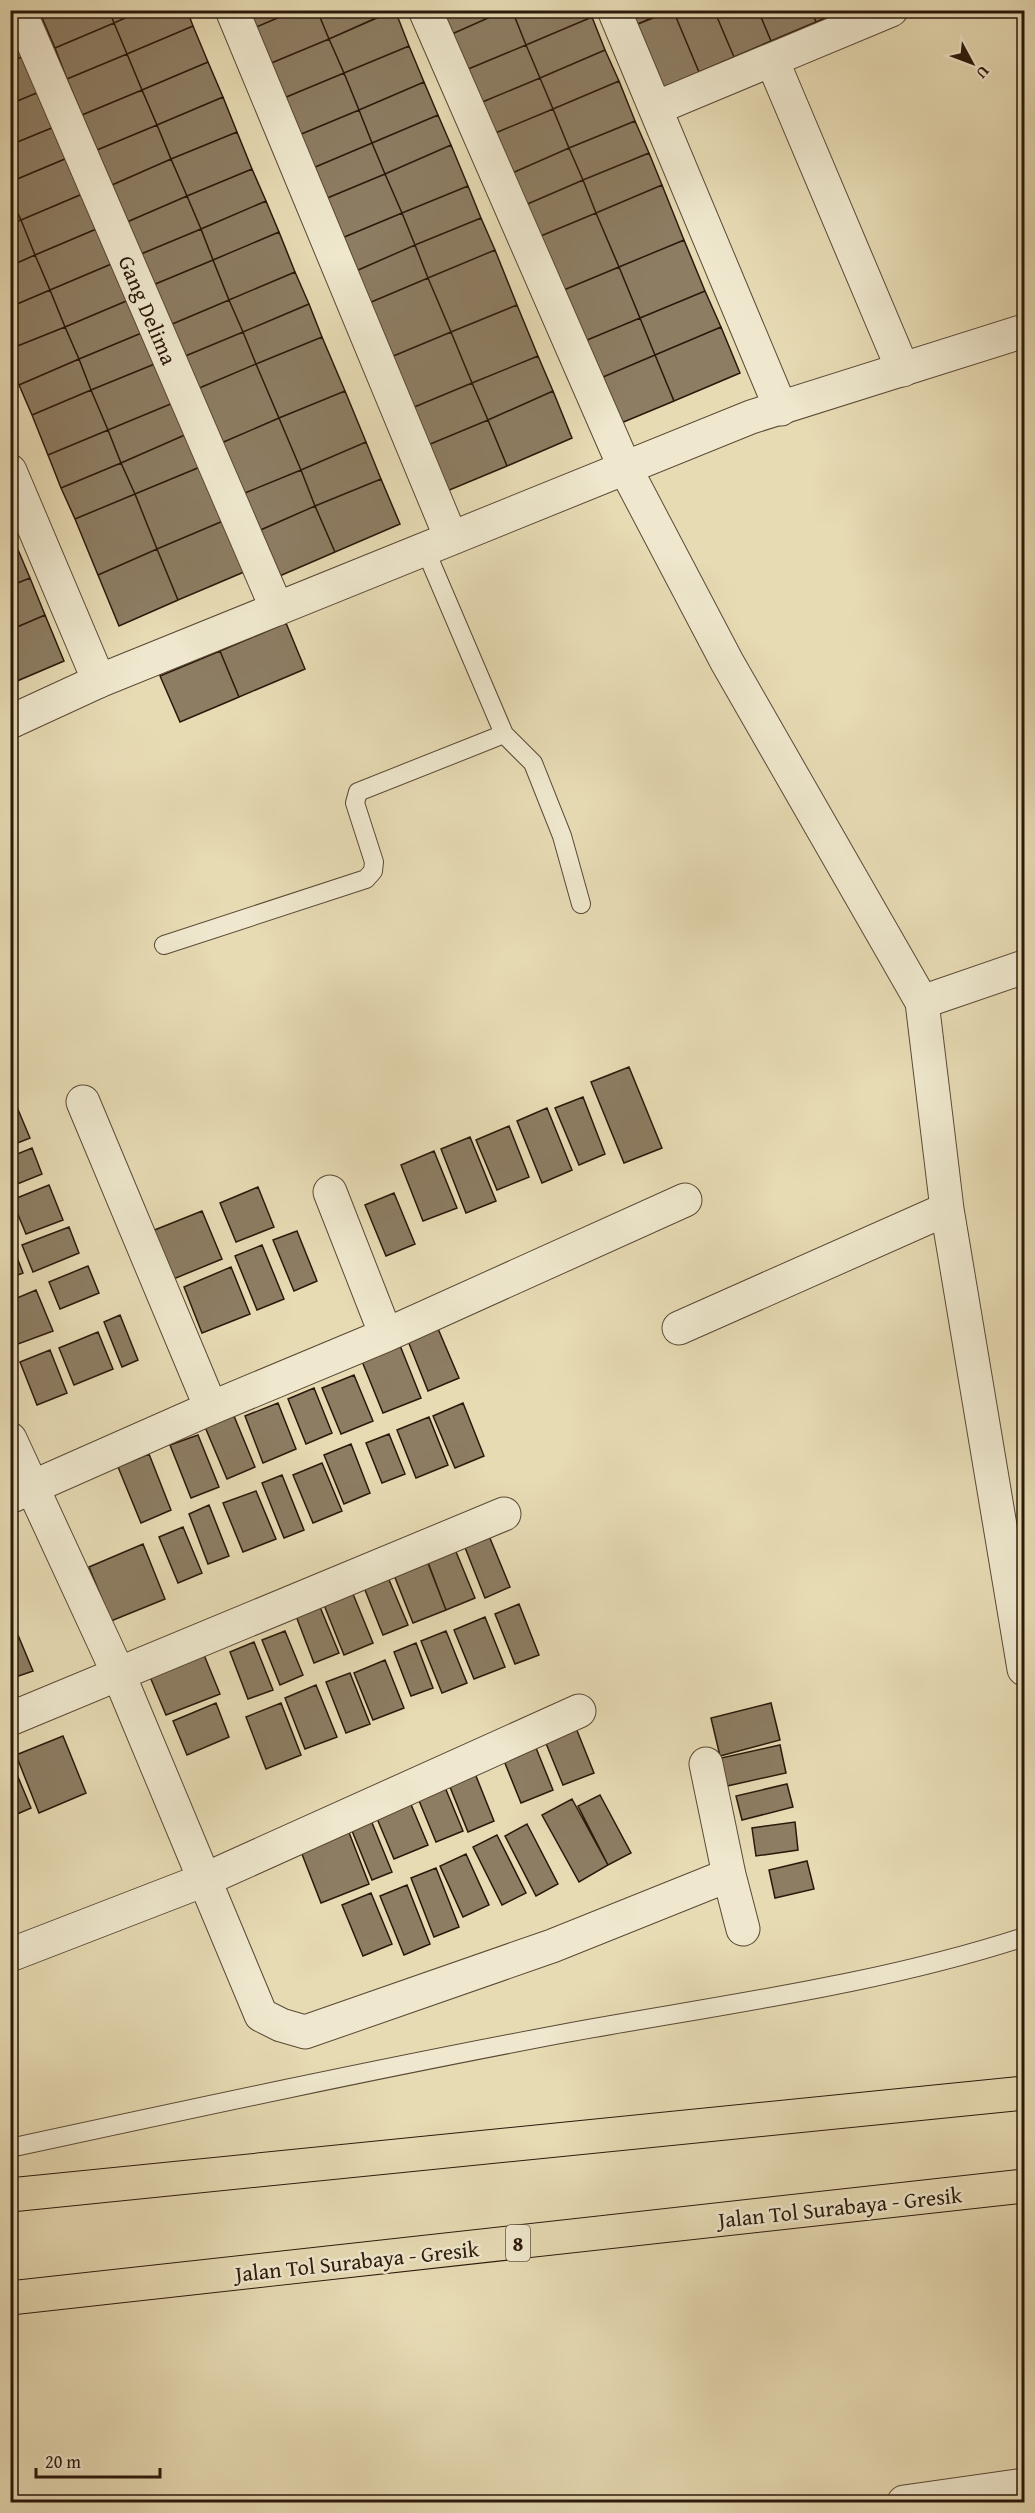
<svg xmlns="http://www.w3.org/2000/svg" width="1035" height="2513" font-family="'Gentium Book Plus',serif">
  <style>
    .building { fill: #8d7d63; stroke: #2b180b; stroke-width: 1.5 }
    .lines { fill: none; stroke-linecap: round; stroke-linejoin: round }
    .service-casing { stroke: #5a4935; stroke-width: 20 }
    .minor-casing { stroke: #5a4935; stroke-width: 35 }
    .tertiary-casing { stroke: #5a4935; stroke-width: 35 }
    .motorway-casing { stroke: #2b180b; stroke-width: 35 }
    .service { stroke: #efe8ce; stroke-width: 18 }
    .minor { stroke: #efe8ce; stroke-width: 33 }
    .tertiary { stroke: #efe8ce; stroke-width: 33 }
    .motorway { stroke: #e7dbb4; stroke-width: 33 }
    .labels { text-anchor: middle; dominant-baseline: central; stroke-width: 5; stroke-linejoin: round; paint-order: stroke }
    .shield { fill: #efe8ce; stroke: #665646; stroke-width: 1.5 }
    .shield-label { font-size: 21px; font-weight: bold; fill: #2b180b }
    .street-label { font-size: 22px; fill: #2b180b; stroke: #efe8ce }
  </style>
  <rect width="100%" height="100%" fill="#e7dbb4"/>
  <filter id="stains"><feTurbulence type="fractalNoise" baseFrequency=".00333" numOctaves="4"/><feColorMatrix values="0 0 0 0 .2 0 0 0 0 .09 0 0 0 0 .02 0 0 0 .5 -.17"/></filter>
  <radialGradient id="worn" r=".72"><stop offset=".6" stop-color="#630" stop-opacity="0"/><stop offset="1" stop-color="#630" stop-opacity=".3"/></radialGradient>
  <path class="building" d="M45,10H109L114,23L55,48L40,13Z
    M109,10H143L114,23Z
    M143,10H187L193,26L127,54L114,23Z
    M247,10H296L254,28Z
    M296,10H317L329,39L269,64L254,28Z
    M317,10H394L329,39Z
    M395,10L409,46L344,73L329,39Z
    M442,10H506L452,34Z
    M506,10H512L526,45L466,70L452,34Z
    M512,10H589L592,17L526,45Z
    M627,10H670L633,26Z
    M673,10L699,72L660,89L633,26Z
    M673,10H714L734,57L699,72Z
    M714,10H758L771,41L734,57Z
    M758,10H811L816,22L771,41Z
    M811,10H843L816,22Z
    M592,17L605,50L540,78L526,45Z
    M10,21L29,54L10,62Z
    M114,23L127,54L67,79L55,48Z
    M193,26L208,62L142,90L127,54Z
    M329,39L344,73L284,98L269,64Z
    M526,45L540,78L480,103L466,70Z
    M409,46L424,82L359,110L344,73Z
    M605,50L619,81L553,109L540,78Z
    M29,54L44,90L10,104V62Z
    M127,54L142,90L82,115L67,79Z
    M208,62L223,97L157,125L142,90Z
    M344,73L359,110L299,135L284,98Z
    M540,78L553,109L493,134L480,103Z
    M619,81L635,121L569,148L553,109Z
    M424,82L438,115L372,143L359,110Z
    M44,90L59,125L10,145V104Z
    M142,90L157,125L97,150L82,115Z
    M223,97L237,132L171,159L157,125Z
    M553,109L569,148L510,174L493,134Z
    M359,110L372,143L313,168L299,135Z
    M438,115L451,145L385,174L372,143Z
    M635,121L649,153L583,180L569,148Z
    M59,125L72,156L10,182V145Z
    M157,125L171,159L112,185L97,150Z
    M237,132L252,169L187,196L171,159Z
    M372,143L385,174L325,199L313,168Z
    M451,145L468,186L402,213L385,174Z
    M569,148L583,180L523,206L510,174Z
    M649,153L662,185L596,213L583,180Z
    M72,156L87,192L21,220L10,196V182Z
    M171,159L187,196L127,222L112,185Z
    M252,169L266,201L201,229L187,196Z
    M385,174L402,213L342,238L325,199Z
    M583,180L596,213L536,238L523,206Z
    M662,185L684,240L619,267L596,213Z
    M468,186L481,218L415,245L402,213Z
    M87,192L101,227L35,255L21,220Z
    M10,196L21,220L10,224Z
    M187,196L201,229L141,254L127,222Z
    M266,201L279,232L213,260L201,229Z
    M402,213L415,245L356,271L342,238Z
    M596,213L619,267L559,292L536,238Z
    M481,218L495,250L428,278L415,245Z
    M21,220L35,255L10,266V224Z
    M101,227L116,262L50,290L35,255Z
    M201,229L213,260L153,285L141,254Z
    M279,232L295,272L229,300L213,260Z
    M684,240L705,291L640,318L619,267Z
    M415,245L428,278L369,303L356,271Z
    M495,250L517,305L451,332L428,278Z
    M35,255L50,290L10,307V266Z
    M213,260L229,300L170,325L153,285Z
    M116,262L131,299L65,327L50,290Z
    M619,267L640,318L580,343L559,292Z
    M295,272L309,304L243,332L229,300Z
    M428,278L451,332L391,357L369,303Z
    M50,290L65,327L10,349V307Z
    M705,291L721,327L655,355L640,318Z
    M131,299L144,332L79,359L65,327Z
    M229,300L243,332L183,357L170,325Z
    M309,304L322,337L256,364L243,332Z
    M517,305L538,356L472,383L451,332Z
    M640,318L655,355L596,380L580,343Z
    M65,327L79,359L19,385L10,364V349Z
    M721,327L740,373L674,401L655,355Z
    M144,332L157,363L91,390L79,359Z
    M243,332L256,364L197,389L183,357Z
    M451,332L472,383L412,408L391,357Z
    M322,337L345,391L279,418L256,364Z
    M655,355L674,401L614,426L596,380Z
    M538,356L553,391L488,420L472,383Z
    M79,359L91,390L32,415L19,385Z
    M157,363L173,403L108,430L91,390Z
    M256,364L279,418L219,444L197,389Z
    M472,383L488,420L428,445L412,408Z
    M91,390L108,430L48,455L32,415Z
    M345,391L366,442L301,470L279,418Z
    M553,391L572,438L507,466L488,420Z
    M173,403L187,434L121,463L108,430Z
    M279,418L301,470L240,495L219,444Z
    M488,420L507,466L447,491L428,445Z
    M108,430L121,463L61,488L48,455Z
    M187,434L200,467L135,494L121,463Z
    M366,442L381,479L315,506L301,470Z
    M121,463L135,494L75,519L61,488Z
    M200,467L223,521L157,549L135,494Z
    M301,470L315,506L256,532L240,495Z
    M381,479L400,524L335,552L315,506Z
    M135,494L157,549L98,575L75,519Z
    M315,506L335,552L275,578L256,532Z
    M223,521L244,572L178,600L157,549Z
    M10,531L30,578L10,586Z
    M157,549L178,600L119,626L98,575Z
    M30,578L45,615L10,630V586Z
    M45,615L64,661L10,684V630Z
    M286,623L305,669L239,697L220,651Z
    M220,651L239,697L180,722L160,676Z
    M629,1067L662,1148L624,1163L591,1082Z
    M583,1097L605,1154L579,1165L555,1108Z
    M14,1100L30,1138L10,1146V1102Z
    M547,1108L572,1170L542,1183L517,1121Z
    M509,1126L529,1177L497,1190L476,1140Z
    M470,1137L496,1201L466,1213L441,1149Z
    M32,1148L42,1174L10,1187V1157Z
    M434,1151L457,1208L423,1221L401,1165Z
    M49,1185L63,1220L26,1234L12,1200Z
    M258,1187L274,1227L236,1242L220,1203Z
    M394,1193L415,1244L386,1256L365,1205Z
    M202,1211L222,1259L171,1280L152,1231Z
    M69,1227L79,1253L33,1272L22,1245Z
    M297,1231L317,1281L294,1291L273,1240Z
    M262,1245L284,1299L257,1310L235,1256Z
    M13,1247L23,1273L10,1278V1248Z
    M88,1266L99,1293L60,1309L49,1282Z
    M231,1267L250,1314L202,1333L184,1287Z
    M36,1290L53,1331L10,1347V1301Z
    M120,1315L138,1360L122,1367L104,1322Z
    M436,1324L459,1378L428,1391L406,1336Z
    M98,1332L113,1369L74,1385L59,1348Z
    M397,1338L421,1398L383,1413L359,1354Z
    M50,1350L67,1393L37,1405L20,1362Z
    M354,1375L373,1421L341,1434L322,1388Z
    M314,1388L332,1433L306,1444L288,1399Z
    M278,1403L296,1449L263,1463L245,1416Z
    M463,1403L484,1456L455,1468L433,1416Z
    M234,1416L255,1467L227,1479L205,1427Z
    M429,1417L448,1465L416,1478L397,1430Z
    M389,1434L405,1474L382,1483L366,1443Z
    M198,1435L219,1487L191,1498L170,1445Z
    M351,1444L370,1493L344,1504L324,1455Z
    M149,1454L171,1510L141,1523L118,1467Z
    M322,1463L342,1511L313,1523L293,1475Z
    M282,1475L304,1530L284,1538L262,1483Z
    M256,1491L276,1539L243,1552L223,1503Z
    M209,1505L229,1556L208,1564L189,1514Z
    M183,1527L202,1573L178,1583L159,1537Z
    M487,1531L510,1587L485,1598L462,1540Z
    M452,1542L475,1598L446,1610L424,1553Z
    M143,1544L165,1599L111,1621L89,1567Z
    M426,1557L446,1610L413,1623L392,1570Z
    M387,1575L408,1625L383,1635L363,1585Z
    M353,1594L373,1643L344,1655L324,1605Z
    M519,1604L539,1655L515,1664L495,1614Z
    M320,1607L339,1653L314,1663L296,1616Z
    M10,1616L33,1671L10,1679Z
    M485,1617L505,1667L474,1679L454,1630Z
    M285,1631L303,1675L280,1685L262,1640Z
    M446,1631L467,1683L442,1693L421,1641Z
    M254,1642L273,1690L248,1699L230,1652Z
    M416,1643L433,1688L411,1696L394,1652Z
    M202,1650L220,1694L166,1715L148,1672Z
    M385,1660L404,1708L373,1720L354,1673Z
    M350,1673L370,1724L346,1733L326,1682Z
    M316,1685L337,1737L305,1749L285,1698Z
    M216,1703L229,1737L187,1755L173,1721Z
    M281,1703L301,1755L266,1769L246,1717Z
    M771,1703L780,1740L720,1756L711,1718Z
    M576,1728L594,1773L563,1785L545,1741Z
    M63,1736L86,1793L39,1813L16,1755Z
    M534,1743L553,1790L521,1803L502,1756Z
    M780,1745L786,1773L727,1786L721,1758Z
    M10,1758L31,1808L10,1817Z
    M472,1766L494,1821L468,1832L446,1777Z
    M442,1780L463,1831L436,1842L415,1791Z
    M787,1784L793,1807L742,1820L736,1796Z
    M407,1795L428,1845L394,1859L373,1809Z
    M600,1795L631,1853L608,1865L578,1806Z
    M572,1799L608,1865L579,1882L542,1815Z
    M368,1813L392,1872L372,1880L348,1821Z
    M795,1822L798,1850L756,1856L752,1828Z
    M527,1824L558,1884L536,1896L505,1836Z
    M348,1830L369,1884L321,1903L300,1849Z
    M497,1835L526,1893L502,1905L473,1847Z
    M466,1854L489,1905L463,1917L440,1866Z
    M807,1861L814,1889L775,1898L769,1870Z
    M436,1868L459,1927L434,1937L411,1878Z
    M407,1885L430,1944L404,1955L380,1896Z
    M371,1893L392,1944L363,1956L342,1905Z"/>
  <g class="lines">
    <defs>
      <path id="service" d="M425,549L504,734L533,763L562,836L581,904
        M164,945L366,879L373,871L374,862L355,803L358,792L504,734
        M10,2148C195,2108 380,2068 566,2033C719,2005 877,1985 1024,1937"/>
      <path id="minor" d="M19,10L277,609
        M232,10L451,538
        M425,10L624,466L727,662L922,1002L947,1209L679,1328
        M614,10L781,409
        M772,60L903,370
        M656,108L891,10
        M10,471L99,681
        M922,1002L1024,967
        M83,1102L211,1408
        M330,1192L386,1335
        M947,1209L1024,1669
        M10,1439L119,1675L261,2015L281,2025L305,2032L552,1946L729,1875
        M12,1496L211,1408L386,1335L685,1200
        M10,1719L504,1514
        M706,1764L729,1875L743,1929
        M10,1955L204,1880L579,1711
        M904,2502L1024,2485"/>
      <path id="tertiary" d="M10,722L99,681L751,417L1024,331"/>
      <path id="motorway" d="M10,2195L1024,2093
        M10,2298L1024,2186"/>
    </defs>
    <use href="#service" class="service-casing"/>
    <use href="#minor" class="minor-casing"/>
    <use href="#tertiary" class="tertiary-casing"/>
    <use href="#motorway" class="motorway-casing"/>
    <use href="#service" class="service"/>
    <use href="#minor" class="minor"/>
    <use href="#tertiary" class="tertiary"/>
    <use href="#motorway" class="motorway"/>
  </g>
  <g class="labels">
    <rect class="shield" x="506" y="2225" width="24" height="36" rx="4.5"/>
    <g class="shield-label">
      <text x="518" y="2243">8</text>
    </g>
    <g class="street-label">
      <text transform="translate(148 310) rotate(67)">Gang Delima</text>
      <text transform="translate(840 2207) rotate(-6)">Jalan Tol Surabaya - Gresik</text>
      <text transform="translate(357 2261) rotate(-6)">Jalan Tol Surabaya - Gresik</text>
    </g>
  </g>
  <rect width="1035" height="2513" fill="none" stroke="#e7dbb4" stroke-width="36"/>
  <rect x="12" y="12" width="1011" height="2489" fill="none" stroke="#2b180b" stroke-width="3"/>
  <rect x="18" y="18" width="999" height="2477" fill="none" stroke="#2b180b" stroke-width="1.5"/>
  <g transform="translate(972 63) rotate(131)" stroke="#efe8ce" stroke-width="4.5" paint-order="stroke">
  <path d="M0-4.5L10 22L0 15L-10 22Z" fill="#2b180b"/>
  <text y="-9" font-size="16" font-weight="bold" text-anchor="middle" fill="#2b180b">U</text>
  </g>
  <path d="M36 2468v9h124v-9" fill="none" stroke="#2b180b" stroke-width="3"/>
  <text x="45" y="2468" font-size="18" fill="#2b180b" stroke="#efe8ce" stroke-width="4.5" paint-order="stroke">20 m</text>
  <rect width="100%" height="100%" filter="url(#stains)"/>
  <rect width="100%" height="100%" fill="url(#worn)"/>
</svg>
